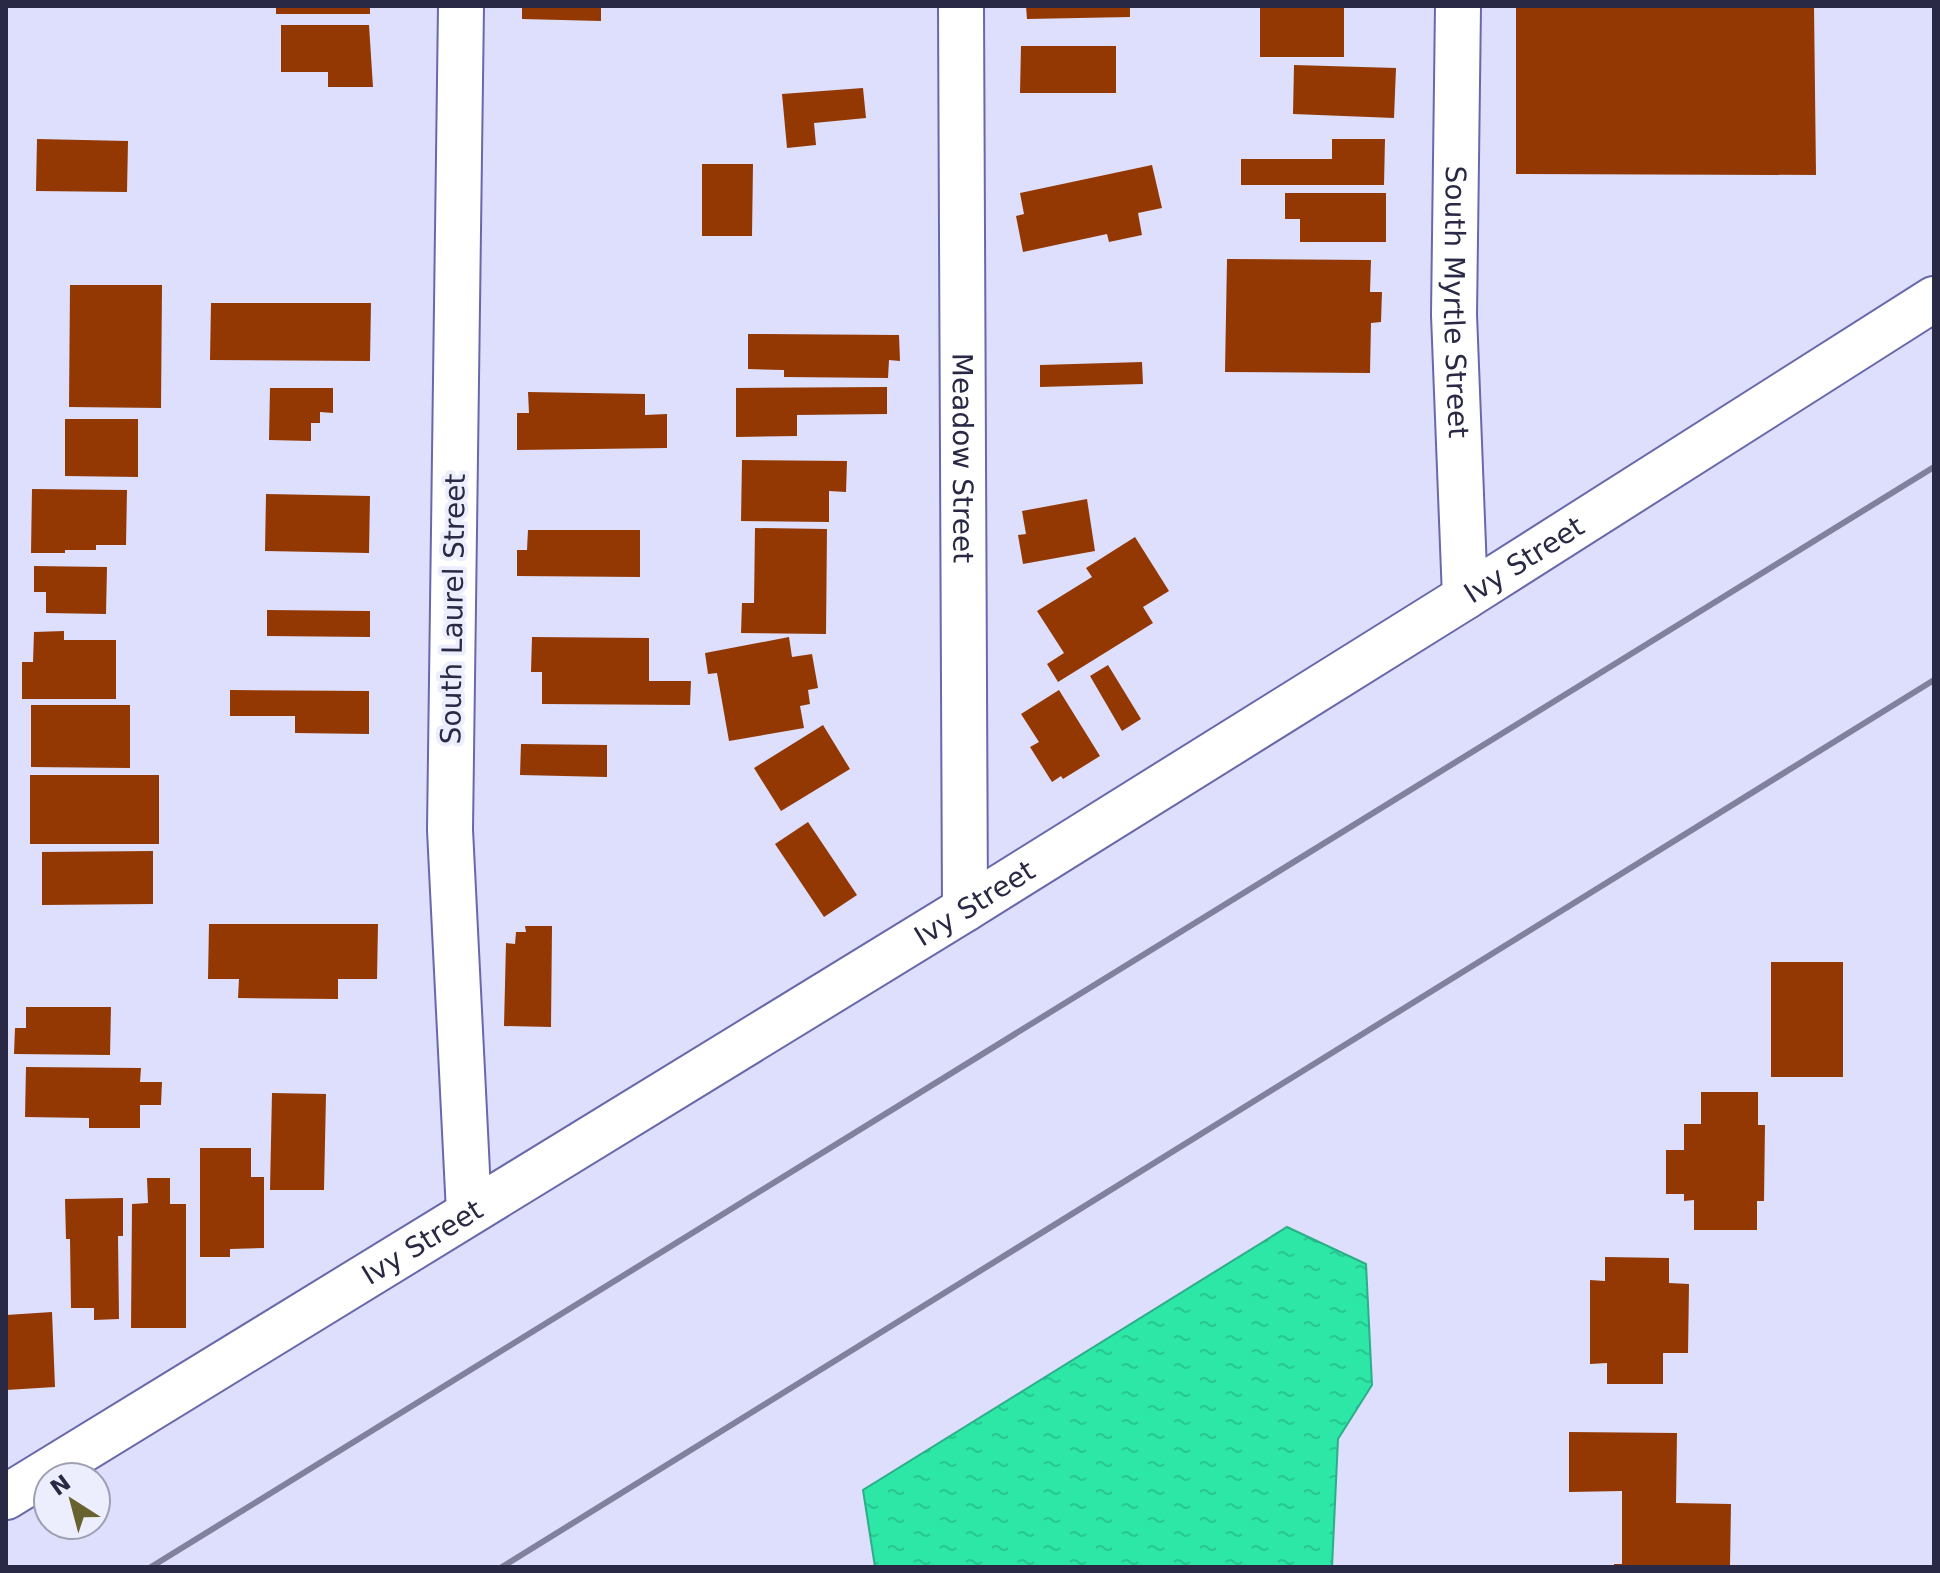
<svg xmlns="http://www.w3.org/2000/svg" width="1940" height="1573" font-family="'DejaVu Sans',sans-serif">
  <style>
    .water { fill: url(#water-ripples); stroke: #2cae89; stroke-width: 2 }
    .building { fill: #933802 }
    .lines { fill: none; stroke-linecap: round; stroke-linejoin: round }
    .minor-casing { stroke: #6968ab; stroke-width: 48 }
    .minor { stroke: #fff; stroke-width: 44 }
    .rail { stroke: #81819e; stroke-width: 6 }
    .labels { text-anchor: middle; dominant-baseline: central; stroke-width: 8; stroke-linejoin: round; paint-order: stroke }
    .street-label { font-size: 28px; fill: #292945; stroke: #edeefd }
  </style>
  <defs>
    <pattern id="water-ripples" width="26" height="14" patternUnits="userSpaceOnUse" patternTransform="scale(2)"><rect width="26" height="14" fill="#2de7a6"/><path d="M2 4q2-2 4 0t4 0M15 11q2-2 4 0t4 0" fill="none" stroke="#28c690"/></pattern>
  </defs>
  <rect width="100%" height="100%" fill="#dedffd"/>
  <path class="water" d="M1287,1227L1366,1264L1372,1385L1338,1439L1332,1567H875L863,1490Z"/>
  <path class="building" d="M276,6H370V14H276Z
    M522,6H601V21L522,19Z
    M1026,6H1130V17L1027,19Z
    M1260,6H1344V57H1260Z
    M1516,6H1814L1816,175L1516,174Z
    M281,25H369L373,87H328V72H281Z
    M1021,46H1116V93H1020Z
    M1294,65L1396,68L1394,118L1293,114Z
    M863,88L866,118L814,123L816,145L787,148L782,94Z
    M37,139L128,141L127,192L36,191Z
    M1332,139H1385L1384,185H1241V159H1332Z
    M702,164H753L752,236H702Z
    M1152,165L1162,208L1138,213L1142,235L1109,242L1107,234L1023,252L1016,216L1024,214L1020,193Z
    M1285,193H1386V242H1300V219H1285Z
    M1227,259L1371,260L1370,292H1382L1381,322L1371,323L1370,373L1225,372Z
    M70,285H162L161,408L69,407Z
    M211,303H371L370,361L210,360Z
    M748,334L899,335L900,361L889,360L888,378L784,377V370L748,369Z
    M1142,362L1143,384L1040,387V365Z
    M887,387V414L797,415V436L736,437V388Z
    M270,388H333V413L320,412V423H311V441L269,440Z
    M528,392L645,394V415L667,414V448L517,450V413H529Z
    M65,419H138V477L65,476Z
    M742,460L847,461L846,492L829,491V522L741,521Z
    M32,489L127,490L126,545H96V550H65V553H31Z
    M266,494L370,496L369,553L265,551Z
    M1087,499L1095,551L1023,564L1018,535L1026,534L1022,511Z
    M755,528L827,529L826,634L741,633L742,603H754Z
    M528,530H640V577L517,576V550H527Z
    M1135,537L1169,591L1143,607L1153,623L1058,682L1047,664L1064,653L1037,611L1092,577L1086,568Z
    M34,566L107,567L106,614L46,613V592H34Z
    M267,610L370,611V637L267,636Z
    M64,631V640H116V699H22V662H33L34,632Z
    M532,637L649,638V681H691L690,705L542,704V672H531Z
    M789,637L792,657L812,654L818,688L808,690L810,704L800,706L804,728L729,741L717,673L708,674L705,653Z
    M1108,665L1141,719L1122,731L1090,676Z
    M230,690L369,691V734L295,733V716H230Z
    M1059,690L1100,756L1063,779L1061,776L1052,782L1030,747L1039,742L1021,714Z
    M31,705H130V768L31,767Z
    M823,725L850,769L781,811L754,768Z
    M521,744L607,745V777L520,775Z
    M30,775H159V844H30Z
    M808,822L857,895L824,917L775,844Z
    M153,851V904L42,905V852Z
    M209,924H378L377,979H338V999L238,998L239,979H208Z
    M525,926H552L551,1027L504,1026L506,943L515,944L516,932H526Z
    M1771,962H1843V1077H1771Z
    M26,1007H111L110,1055L14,1054L15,1028H26Z
    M26,1067L141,1068L140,1082H162L161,1105H140V1128H89V1118L25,1117Z
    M1701,1092H1758V1125H1765L1764,1201H1757V1230H1694V1200L1684,1201V1194H1666V1150H1684V1124H1701Z
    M272,1093L326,1094L324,1190H270Z
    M200,1148H251V1177H264V1248L230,1249V1257H200Z
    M147,1178H170V1204H186V1328H131L132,1204L148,1203Z
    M123,1198V1236H118L119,1319L94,1320V1308H71L70,1239H66L65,1199Z
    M1605,1257L1669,1258V1283L1689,1284L1688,1353H1663V1384H1607V1363L1590,1364V1280L1605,1281Z
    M52,1312L55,1387L6,1390V1315Z
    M1569,1432L1677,1433L1676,1503L1731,1504L1730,1567H1614V1564H1622V1491L1569,1492Z"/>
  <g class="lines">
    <defs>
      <g id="minor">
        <path d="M461,6L450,830L469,1212"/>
        <path id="s1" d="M961,6L965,909"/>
        <path id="s2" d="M1458,6L1454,315L1465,597"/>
        <path id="s3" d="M6,1497L965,909L1465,597L1934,299"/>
      </g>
    </defs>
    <use href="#minor" class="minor-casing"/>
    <use href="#minor" class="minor"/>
    <path class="rail" d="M151,1567L1934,467
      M502,1567L1934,680"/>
  </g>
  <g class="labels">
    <g class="street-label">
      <text stroke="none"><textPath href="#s2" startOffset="296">South Myrtle Street</textPath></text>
      <text stroke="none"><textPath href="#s1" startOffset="452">Meadow Street</textPath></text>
      <text stroke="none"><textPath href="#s3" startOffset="1784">Ivy Street</textPath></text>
      <text transform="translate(453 609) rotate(-89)">South Laurel Street</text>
      <text stroke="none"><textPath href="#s3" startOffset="1136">Ivy Street</textPath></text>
      <text stroke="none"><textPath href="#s3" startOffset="488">Ivy Street</textPath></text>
    </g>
  </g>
  <rect width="1940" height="1573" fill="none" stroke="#292945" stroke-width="16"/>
  <g transform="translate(72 1501) rotate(324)"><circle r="38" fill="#edeefd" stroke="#9f9fb3" stroke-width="2"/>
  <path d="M0-6L14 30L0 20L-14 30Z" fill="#67622e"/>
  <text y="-12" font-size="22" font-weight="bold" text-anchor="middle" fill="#292945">N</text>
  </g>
</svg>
